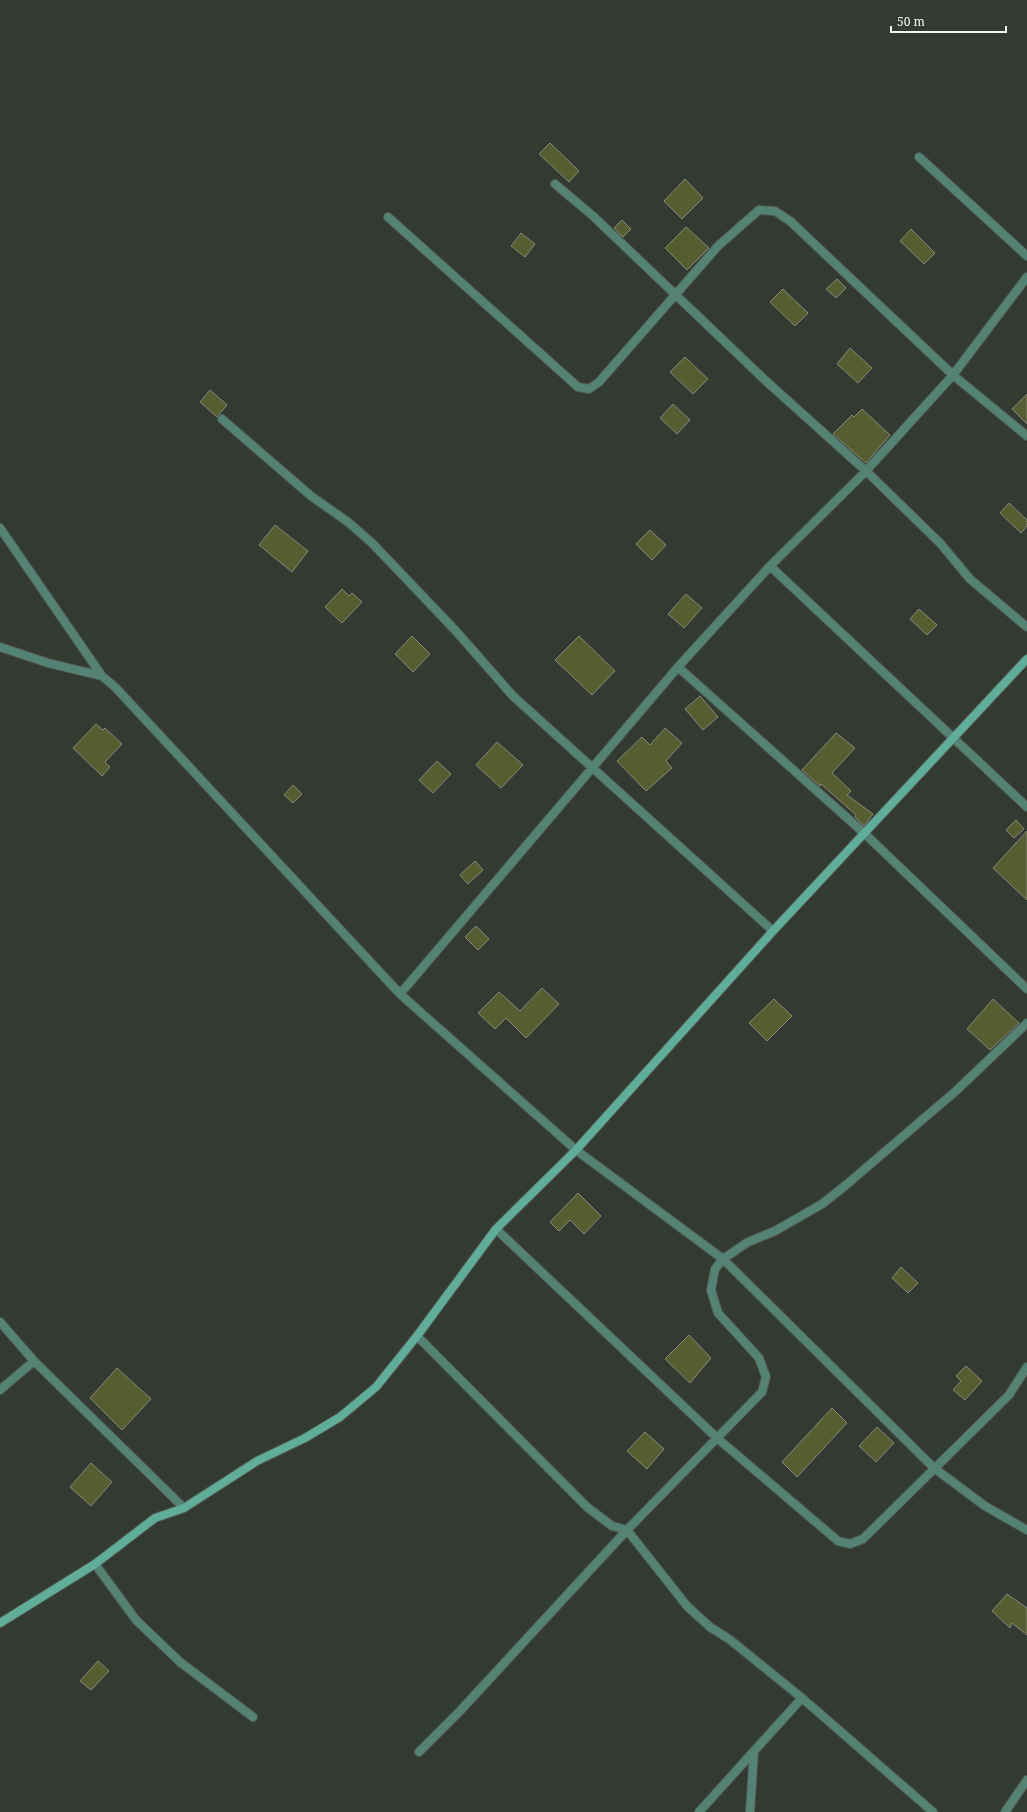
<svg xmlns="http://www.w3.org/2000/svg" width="1027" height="1812" font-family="'Noto Serif',serif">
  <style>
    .building { fill: #585c31; stroke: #87897c }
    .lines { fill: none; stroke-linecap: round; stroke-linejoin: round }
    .street-casing { stroke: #505850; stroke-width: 10 }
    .secondary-casing { stroke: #505850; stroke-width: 10 }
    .street { stroke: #548376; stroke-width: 8 }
    .secondary { stroke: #60ae99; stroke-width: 8 }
  </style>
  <rect width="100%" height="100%" fill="#323a32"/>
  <path class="building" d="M550,143L579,171L569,182L539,154Z
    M685,179L703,198L682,219L664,201Z
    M622,220L631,229L623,237L614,228Z
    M686,227L709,248L687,270L665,248Z
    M911,229L935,253L924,264L900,241Z
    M521,233L535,244L525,257L511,246Z
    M837,279L846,288L836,298L826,289Z
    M783,289L808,313L795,326L770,302Z
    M850,348L872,368L858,383L837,364Z
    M685,357L708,379L693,394L670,372Z
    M210,390L227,405L217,417L200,402Z
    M1027,394V424L1012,409Z
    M673,404L690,420L677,434L660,418Z
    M862,409L890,435L866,463L833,434L852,415L854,417Z
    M1009,503L1027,520V526L1021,533L1000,513Z
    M275,525L308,551L292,572L259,545Z
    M650,530L666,545L652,560L636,544Z
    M342,589L349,596L352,593L362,602L342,623L325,607Z
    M686,594L702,608L684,628L668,614Z
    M919,609L937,625L927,635L910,619Z
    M412,636L430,654L413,672L395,654Z
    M579,636L615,671L592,695L555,660Z
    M700,696L718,717L703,730L685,709Z
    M96,724L103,730L105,728L122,744L105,762L110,767L102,776L73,748Z
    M665,728L682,743L666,761L672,768L646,791L617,761L642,737L650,745Z
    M836,733L855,748L832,773L851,791L847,795L873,814L864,826L855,817L856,815L821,784L820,786L802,770Z
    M497,742L523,765L501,788L476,765Z
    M437,761L451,774L433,793L419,780Z
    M293,785L302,794L293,803L284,795Z
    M1016,820L1024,829L1014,838L1006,830Z
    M1027,831V900L993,868Z
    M475,861L483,870L468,884L460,875Z
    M476,926L489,939L478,950L465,937Z
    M542,988L559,1004L526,1038L506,1018L495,1029L478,1013L499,992L520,1011Z
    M774,999L792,1016L767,1041L749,1023Z
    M993,999L1019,1023L990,1050L967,1029Z
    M578,1193L601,1216L584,1234L570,1220L559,1231L550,1222Z
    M901,1267L918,1283L908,1293L892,1278Z
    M689,1335L711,1358L690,1383L665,1359Z
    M966,1366L982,1381L965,1400L953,1390L961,1381L956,1376Z
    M117,1368L151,1399L122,1430L90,1398Z
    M832,1408L847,1423L797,1477L782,1462Z
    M877,1427L894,1443L876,1462L859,1446Z
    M645,1432L664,1449L647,1469L627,1451Z
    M91,1463L112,1482L91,1506L70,1487Z
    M1007,1594L1027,1608V1635L1012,1623L1010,1628L992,1611Z
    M98,1661L109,1671L91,1690L80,1681Z"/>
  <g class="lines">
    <defs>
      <path id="street" d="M919,157L1027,256
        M555,184L593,216L766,381L866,471L940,543L970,579L1027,627
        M388,217L578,387L589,389L599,382L718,246L759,210L775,211L790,221L953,375L1027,436
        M222,419L311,496L348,522L372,543L455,630L513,696L773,931
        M0,528L102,676
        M770,566L1027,807
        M0,647L48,663L102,676L115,687L400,994L576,1150L723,1259L934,1468L985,1506L1027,1530
        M678,667L864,833L1027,989
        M400,994L678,667L770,566L866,471L953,375L1027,277
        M496,1229L717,1438L838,1541L850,1544L863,1539L1009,1395L1027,1367
        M0,1322L34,1361L184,1508
        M417,1336L587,1507L612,1526L627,1530L460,1711L419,1752
        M0,1390L34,1361
        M95,1564L136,1620L180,1662L253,1717
        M699,1812L802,1698
        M750,1812L754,1752
        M933,1812L802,1698L729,1639L710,1627L687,1606L627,1530L762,1392L766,1377L759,1358L718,1313L711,1290L715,1269L723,1259L748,1242L775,1231L822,1204L846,1185L957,1090L1027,1023
        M1005,1812L1027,1780"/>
      <path id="secondary" d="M0,1623L95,1564L155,1518L184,1508L257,1461L305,1438L340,1417L376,1387L417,1336L496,1229L576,1150L773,931L1027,659"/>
    </defs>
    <use href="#street" class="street-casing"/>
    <use href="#secondary" class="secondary-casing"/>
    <use href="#street" class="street"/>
    <use href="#secondary" class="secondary"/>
  </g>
  <path d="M891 26v6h115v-6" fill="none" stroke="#f0f6f0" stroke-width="2"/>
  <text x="897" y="26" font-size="12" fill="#f0f6f0" stroke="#323a32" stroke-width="3" paint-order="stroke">50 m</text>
</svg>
